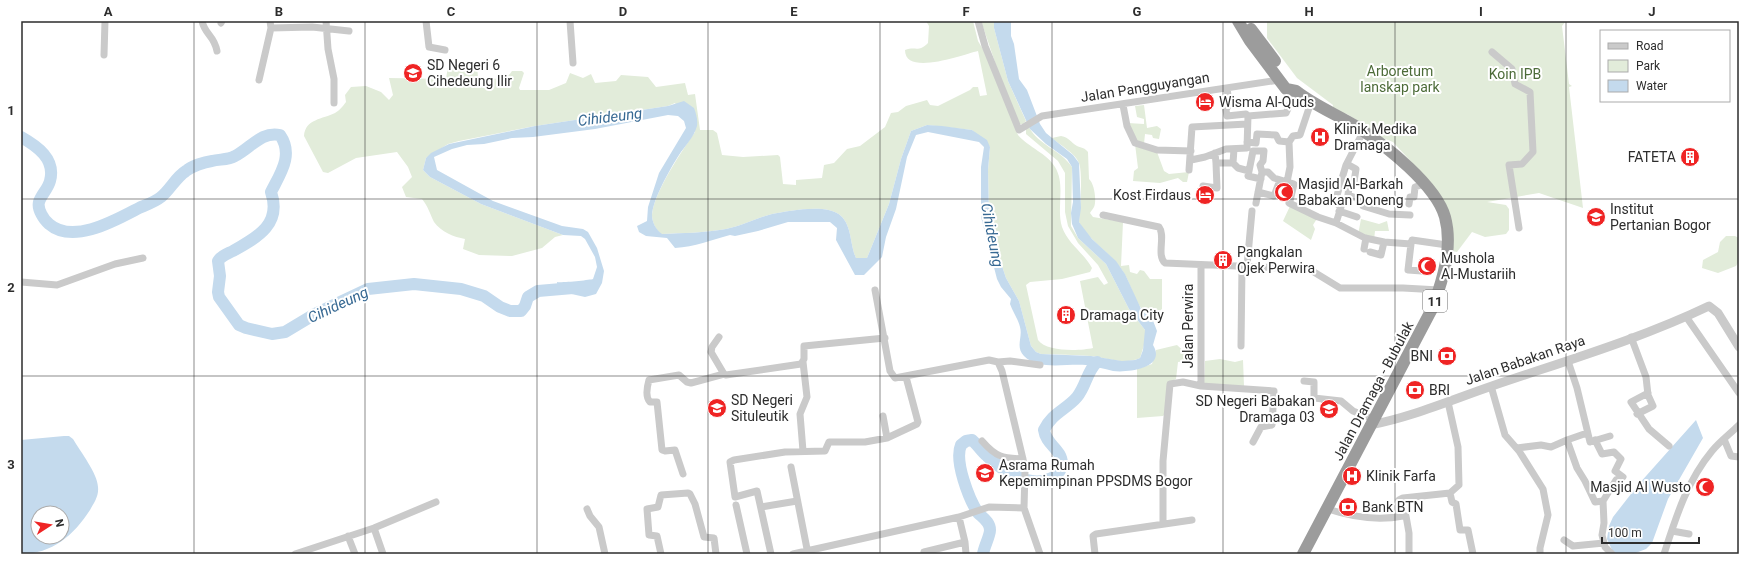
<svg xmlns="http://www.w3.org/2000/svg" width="1760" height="575" font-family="Roboto,sans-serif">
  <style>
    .green { fill: #e2ecda }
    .water { fill: #c4daed; fill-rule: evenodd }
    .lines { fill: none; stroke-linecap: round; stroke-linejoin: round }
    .river { stroke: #c4daed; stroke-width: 12 }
    .minor { stroke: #cacaca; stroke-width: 7 }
    .tertiary { stroke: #cacaca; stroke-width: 9 }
    .trunk { stroke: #9c9c9c; stroke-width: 12 }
    .grid { fill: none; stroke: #2d2d2d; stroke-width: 1; stroke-opacity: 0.55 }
    .labels { text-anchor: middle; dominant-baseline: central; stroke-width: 4; stroke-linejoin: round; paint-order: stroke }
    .shield { fill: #fff; stroke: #6c6c6c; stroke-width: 1 }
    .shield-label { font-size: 13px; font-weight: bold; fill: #2d2d2d }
    .poi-label { font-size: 14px; fill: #2d2d2d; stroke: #fff; text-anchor: start }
    .park-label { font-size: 14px; fill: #4c6b38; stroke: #fff }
    .street-label { font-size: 14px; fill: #2d2d2d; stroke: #fff }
    .water-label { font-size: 15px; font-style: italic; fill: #376993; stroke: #fff }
    .neatline { fill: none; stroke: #2d2d2d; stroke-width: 1.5 }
    .grid-label { font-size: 13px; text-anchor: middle; font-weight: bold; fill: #2d2d2d }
  </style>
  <rect width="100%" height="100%" fill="#fff"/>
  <path class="green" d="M926,21H973L978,41L988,58L1018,135C1028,147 1048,154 1055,167C1066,185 1056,207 1062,227C1068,244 1084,253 1092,268L1090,272L1062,279L1030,282L1026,285L1038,340C1046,352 1080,351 1093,348L1080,281L1098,277L1104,285L1108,283L1098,265L1078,243L1068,226L1065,212V173L1058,161L1026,134V129L1029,127C1038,145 1061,150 1072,167L1071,226L1078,238L1106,264L1129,309L1145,330V342L1140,358C1125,365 1107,358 1091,356C1075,355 1058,354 1041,354L1036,352L1031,346L1019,301L1006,278L995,245L989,216L988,170L990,147L972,130L927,125L911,131L901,159L889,204L867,258H856C850,245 852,226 841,216C827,203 789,211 772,214C756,218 742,226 726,229C704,233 683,233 661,234C656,230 652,222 652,215C654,192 682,151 695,132L675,103L668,106L535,126L459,141L448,144L426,158L423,170L430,177L481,204L563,235L555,237L542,248L512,256L479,255L463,249L465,239C454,237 441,232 434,222C430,214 428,206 422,199L406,197L402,187L412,177L408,167L397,152L356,158L328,173L323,172L304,136C305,119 323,119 335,113C339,111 343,106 346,102L345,95L351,87L366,86L381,92L389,100L393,95L389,78L446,79L448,66L450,64H477L478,78L484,86L492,78C501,80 507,79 512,71H522L524,73L519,88L520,90H549L566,83L570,73L583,78L591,74L595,83L616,81L621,75L648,77L656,87L685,83L688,95L695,94L700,130H713L717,133L722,155L743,157L778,155L780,157L783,184L796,185V180L822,178L824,165L834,163L847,149L860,146L885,127L891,113L898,112L906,106L927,100L930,105L938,106L970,90L973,87H978L980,96L987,95L978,51C964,54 905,77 905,50C916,46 918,53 928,43L929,26Z
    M981,21H994V28L1008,81L1026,121L1023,124H1019L998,71Z
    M1267,21H1566L1562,26L1569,84L1572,86L1569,87L1583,208L1539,193L1487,202L1506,205L1509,209V230L1506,234L1485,237L1472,232L1457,252L1452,251L1428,180L1393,142L1380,137L1368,127L1347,114L1333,111V105L1297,78L1267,38Z
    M1144,105L1147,128L1157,126L1161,129L1159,139L1153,138L1152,135L1145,134L1144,144L1136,143L1128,123L1144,124V119L1137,117L1135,106Z
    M1061,136C1070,138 1070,142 1077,146C1082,148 1085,148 1088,152L1089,179C1094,183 1097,200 1094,207C1093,209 1091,211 1090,213L1093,217L1123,222L1121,266L1129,265L1130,272L1137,274L1140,270L1144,271L1150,279H1162V309L1152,318C1135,309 1133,286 1122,270C1110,252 1089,241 1079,222C1080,210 1083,174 1079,163C1075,153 1060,145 1052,138Z
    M1135,144L1157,152L1164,171L1169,174L1189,172L1187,182H1183L1178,178L1160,183L1133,181L1134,171L1138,168Z
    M1291,204L1318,217L1313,225L1315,229L1311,240L1283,221Z
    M1361,219L1379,224L1387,221L1389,231H1375L1374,240L1358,235Z
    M1726,236H1735L1739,238V261L1736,266L1718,273L1702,268L1703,260L1718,252L1720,242Z
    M1177,345L1189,356L1187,361L1178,362L1176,379L1170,382L1165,414L1163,416L1137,418V369L1152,364L1156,350Z
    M1220,359L1235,362L1243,360L1244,386L1204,384L1205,361Z"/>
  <path class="water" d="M994,21H1011V36L1014,44L1019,79L1027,90L1040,124L1046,133L1073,155L1079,163L1081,208L1079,222L1092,239L1116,261L1125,274L1142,311L1152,318L1157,331L1153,345C1167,368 1128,373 1113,371C1104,369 1095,366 1086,365C1067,363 1039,371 1024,356C1015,347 1023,337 1020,327C1018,319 1013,312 1010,304L1011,299L1001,287L997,279L981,217V167L984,147L979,142L928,132L916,135L907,157L896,209L886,237L882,257L864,275H855L836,240L837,228L830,222H788L758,231L735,236L730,235C711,240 695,247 675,248L667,238L646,236L639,232L637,226L647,221L648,207L659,173L686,128L684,121L678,116L668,115L595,129L533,137L512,138L484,144L467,145L452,149L434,157L437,170L493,201L562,226L583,229L588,232L597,248L604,271L602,283L596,294L585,297L558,291L557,282C561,283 590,280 593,279L597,267L595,257L585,239L581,236L563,235L481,204L430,177L423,170L426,158L431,153L449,144L535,126L668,106L684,101L694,108C696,113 698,120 697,126C694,137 685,146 679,155C670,169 653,199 652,215C652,222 656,230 662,234C683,233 704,233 726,229C742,226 756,218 772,214C789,211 827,203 841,216C852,226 850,245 856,258H867L889,204L901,159L911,131L927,125L942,126L972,130L987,140L990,147L988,170L989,216L995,245L1006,278L1019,301L1031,346L1036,352L1041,354L1091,356L1122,361L1135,360L1140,358L1143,350L1145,330L1129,309L1106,264L1078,238L1072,224L1071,213L1073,202L1072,167L1067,159L1046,144L1030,129L1008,81L994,28Z
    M1696,420L1703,438L1668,499L1652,543L1646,549L1633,554H1614L1607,539L1609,526L1613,517L1638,485Z
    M64,436H69L73,439C80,451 98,474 98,487C99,496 94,503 90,510C74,535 52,554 21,554V440ZM38,513H62V537H38Z"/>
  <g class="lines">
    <path class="river" d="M21,137C37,146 56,159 50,181C48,189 41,195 39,202C37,209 44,220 49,224C73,245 116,220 139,208C146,205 155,202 161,197C170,190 176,177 186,171C192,166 204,162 212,161C220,159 228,160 235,156C251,148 261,131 280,135C294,155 280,174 271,192C282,224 258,237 233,251C227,254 222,255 218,261L220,276L218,292L219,297L239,325L246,328L272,334L285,332L315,314L368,289L414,284L461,289L484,296L500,307L510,311H521L525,306L528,297L538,291L573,288
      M983,554C984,547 990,536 990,530C990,522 983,518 978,513C969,499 954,461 961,445L966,441L972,440C977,444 981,451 987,456C1003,471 1029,489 1052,478C1057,475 1062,470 1062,464C1062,449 1046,445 1044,430C1051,414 1067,409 1077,397C1086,386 1087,371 1097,362"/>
    <path class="minor" d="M202,21C205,35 214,35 217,51
      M326,21L328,49L334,79V103
      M426,21L429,47L445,50
      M570,21L573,63
      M978,21L985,46L1019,130L1042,116L1279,80
      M221,23L222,21
      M271,28L312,27L349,31
      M1492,52L1512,69L1515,84L1530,92L1533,152L1522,164L1509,165L1519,228
      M104,55L105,21
      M259,80L271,28L270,21
      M1227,88L1229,104L1226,110L1227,116L1246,114L1248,116
      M1123,105L1127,126L1135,143L1157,150L1191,151
      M1247,142L1256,143L1257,134L1276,135L1279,141L1289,142
      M1215,153L1216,163H1233L1238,168L1249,171
      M1191,160L1205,157L1226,149L1247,148L1248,116L1286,113L1290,104L1298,93
      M1233,163L1234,149
      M1347,164L1356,169L1354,182L1349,187L1348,195L1364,201L1363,206L1389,214L1410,215
      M1189,170L1192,127L1247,124
      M1262,172H1268L1274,178L1294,184L1290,201
      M1287,182L1290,167L1289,142L1293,136L1300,135L1311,102
      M1203,186L1217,188L1216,163
      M1258,192L1274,196L1280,180
      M1256,203L1262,172L1260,165L1263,161L1264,151H1253L1248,176L1261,179
      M1289,203L1318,217L1336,223L1365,238L1384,242L1411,244L1412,240L1447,245
      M1409,204L1410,197H1414L1415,187L1424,184
      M1339,211L1357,217
      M1103,215L1159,227C1166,236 1156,255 1165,263L1309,269L1340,288H1403L1439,290
      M1336,223L1341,207L1335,202L1346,165L1363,132
      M1411,244L1408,270L1422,271
      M1364,249L1366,238
      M1370,252L1381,255L1384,242
      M1201,265V386
      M1247,266L1252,211
      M21,282L57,285L115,264L143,258
      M875,290L890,371L895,378L989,360L998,362L1002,371L1023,459L1025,471L1024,508
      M1687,318L1739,393
      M719,337L712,347L711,352L724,374
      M1631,337L1646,377L1648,395L1653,406L1637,414
      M1241,346L1242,266
      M1568,361L1577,388L1590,442L1610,436
      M998,362L1010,361L1040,365
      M1304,381L1314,382V398L1341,401L1353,411L1373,419
      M1491,386L1505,435L1519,451L1543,489L1548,515L1540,548V554
      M1648,393L1631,402L1649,429L1669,446
      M1448,402L1458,447L1459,485L1450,493L1452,502L1456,504L1460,530H1468L1473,554
      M883,416L887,438
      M1587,433L1567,440L1577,468L1585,481L1595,502L1603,501
      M1724,439L1731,456L1739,457
      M1595,440L1602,454L1614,452L1621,459L1615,471L1623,477
      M982,441C996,457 1002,458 1023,459
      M1517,448L1541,445L1551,447L1567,440
      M803,451L800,414L807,397L803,362
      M791,467L808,554
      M683,474L675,450L665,451L662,450L657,402H650C645,397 647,387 649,380L679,375L687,382L691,383L724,374L726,375L801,364L804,359V346L885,338
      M736,505L747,554
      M761,507L797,501
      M587,509L590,516L599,527L605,554
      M1328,509C1352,517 1378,521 1403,516
      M959,517L965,542L966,554
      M1163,524V461L1170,384L1183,382L1201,386L1274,391L1272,425L1261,427L1253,442
      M374,528L383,554
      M1672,531L1689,534
      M348,536L355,554
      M1564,540L1573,546L1604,543
      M924,552L965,542
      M295,554L374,528L436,502
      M661,554L657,536L649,535L647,509L658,507L661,495L688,493L690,494L695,504L704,537L714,538L716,554
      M771,554L757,491L735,497L730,462L734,460L785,452L825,451L829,442H865L887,438L917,424L918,422L906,377
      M793,554L959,517L989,507L1024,508L1040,554
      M1095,554L1093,536L1096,534L1192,520
      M1409,554V533L1406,516H1403L1399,500L1403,498L1450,493
      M1612,554L1605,547L1602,535L1604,523L1603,501L1616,480
      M1664,554C1676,517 1687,481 1712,451C1720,441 1730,434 1739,425"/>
    <path class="tertiary" d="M1370,425C1412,417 1451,400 1492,386C1565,361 1640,339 1709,306L1718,313L1739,347"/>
    <path class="trunk" d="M1238,21L1250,41L1286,89L1296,91C1315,106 1338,115 1359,128C1386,146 1436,185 1445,217C1453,247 1443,279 1433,307L1303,554
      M1251,29L1275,61"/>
  </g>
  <path class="grid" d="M194,21V554M365,21V554M537,21V554M708,21V554M880,21V554M1052,21V554M1223,21V554M1395,21V554M1566,21V554M21,199H1739M21,376H1739"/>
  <defs>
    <symbol id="school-disc" viewBox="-11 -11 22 22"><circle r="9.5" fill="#ef2424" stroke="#fff"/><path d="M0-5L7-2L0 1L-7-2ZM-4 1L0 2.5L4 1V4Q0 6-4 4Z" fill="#fff"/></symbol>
    <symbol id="hotel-disc" viewBox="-11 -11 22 22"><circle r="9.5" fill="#ef2424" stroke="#fff"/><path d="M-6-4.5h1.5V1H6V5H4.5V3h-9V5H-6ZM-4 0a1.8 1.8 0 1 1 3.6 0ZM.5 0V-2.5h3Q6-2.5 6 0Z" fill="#fff"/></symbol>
    <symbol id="hospital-disc" viewBox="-11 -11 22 22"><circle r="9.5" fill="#ef2424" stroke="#fff"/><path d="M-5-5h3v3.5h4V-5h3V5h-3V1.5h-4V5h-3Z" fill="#fff"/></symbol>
    <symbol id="building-disc" viewBox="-11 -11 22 22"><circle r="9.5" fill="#ef2424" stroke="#fff"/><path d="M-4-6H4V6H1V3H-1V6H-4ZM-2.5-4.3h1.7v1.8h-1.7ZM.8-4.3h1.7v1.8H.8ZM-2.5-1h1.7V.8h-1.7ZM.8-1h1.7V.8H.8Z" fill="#fff"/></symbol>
    <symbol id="mosque-disc" viewBox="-11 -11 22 22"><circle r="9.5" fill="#ef2424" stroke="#fff"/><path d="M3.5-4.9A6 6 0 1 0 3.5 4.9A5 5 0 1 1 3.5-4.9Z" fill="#fff"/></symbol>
    <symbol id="university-disc" viewBox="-11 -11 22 22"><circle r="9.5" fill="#ef2424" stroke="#fff"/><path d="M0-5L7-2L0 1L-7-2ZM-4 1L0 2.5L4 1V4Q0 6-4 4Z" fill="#fff"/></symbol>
    <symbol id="bank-disc" viewBox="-11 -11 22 22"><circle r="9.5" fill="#ef2424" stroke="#fff"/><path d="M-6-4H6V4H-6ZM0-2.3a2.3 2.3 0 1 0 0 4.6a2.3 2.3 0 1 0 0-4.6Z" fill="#fff"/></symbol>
  </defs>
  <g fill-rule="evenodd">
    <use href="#school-disc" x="402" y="62" width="22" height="22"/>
    <use href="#hotel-disc" x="1194" y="91" width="22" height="22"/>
    <use href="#hospital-disc" x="1309" y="126" width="22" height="22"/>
    <use href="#building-disc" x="1679" y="146" width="22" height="22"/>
    <use href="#mosque-disc" x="1273" y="181" width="22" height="22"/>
    <use href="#hotel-disc" x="1194" y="184" width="22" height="22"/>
    <use href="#university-disc" x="1585" y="206" width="22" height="22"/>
    <use href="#building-disc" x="1212" y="249" width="22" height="22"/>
    <use href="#mosque-disc" x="1416" y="255" width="22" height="22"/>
    <use href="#building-disc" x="1055" y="304" width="22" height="22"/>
    <use href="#bank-disc" x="1436" y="345" width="22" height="22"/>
    <use href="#bank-disc" x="1404" y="379" width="22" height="22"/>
    <use href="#school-disc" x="706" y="397" width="22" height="22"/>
    <use href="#school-disc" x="1318" y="398" width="22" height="22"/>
    <use href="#school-disc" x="974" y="462" width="22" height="22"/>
    <use href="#hospital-disc" x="1341" y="465" width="22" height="22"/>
    <use href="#mosque-disc" x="1694" y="476" width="22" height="22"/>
    <use href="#bank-disc" x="1337" y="496" width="22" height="22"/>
  </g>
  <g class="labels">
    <rect class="shield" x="1423" y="290" width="24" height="22" rx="3"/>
    <g class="shield-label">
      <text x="1435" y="301">11</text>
    </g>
    <g class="poi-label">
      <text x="427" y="65">SD Negeri 6<tspan x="427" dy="16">Cihedeung Ilir</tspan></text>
      <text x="1219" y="102">Wisma Al-Quds</text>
      <text x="1334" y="129">Klinik Medika<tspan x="1334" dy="16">Dramaga</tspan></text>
      <text x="1676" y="157" text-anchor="end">FATETA</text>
      <text x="1298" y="184">Masjid Al-Barkah<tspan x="1298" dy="16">Babakan Doneng</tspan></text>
      <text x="1191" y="195" text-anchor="end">Kost Firdaus</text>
      <text x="1610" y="209">Institut<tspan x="1610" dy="16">Pertanian Bogor</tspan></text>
      <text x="1237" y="252">Pangkalan<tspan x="1237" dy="16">Ojek Perwira</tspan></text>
      <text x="1441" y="258">Mushola<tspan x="1441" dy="16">Al-Mustariih</tspan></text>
      <text x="1080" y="315">Dramaga City</text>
      <text x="1433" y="356" text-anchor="end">BNI</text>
      <text x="1429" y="390">BRI</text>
      <text x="731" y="400">SD Negeri<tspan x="731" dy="16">Situleutik</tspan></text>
      <text x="1315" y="401" text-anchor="end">SD Negeri Babakan<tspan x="1315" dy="16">Dramaga 03</tspan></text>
      <text x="999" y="465">Asrama Rumah<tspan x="999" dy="16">Kepemimpinan PPSDMS Bogor</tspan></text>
      <text x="1366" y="476">Klinik Farfa</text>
      <text x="1691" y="487" text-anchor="end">Masjid Al Wusto</text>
      <text x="1362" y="507">Bank BTN</text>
    </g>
    <g class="park-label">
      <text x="1400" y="71">Arboretum<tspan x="1400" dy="16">lanskap park</tspan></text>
      <text x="1515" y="74">Koin IPB</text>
    </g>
    <g class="street-label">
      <text transform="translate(1145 87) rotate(-9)">Jalan Pangguyangan</text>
      <text transform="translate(1188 326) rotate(-90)">Jalan Perwira</text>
      <text transform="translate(1525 360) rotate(-19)">Jalan Babakan Raya</text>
      <text transform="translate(1373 391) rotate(-62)">Jalan Dramaga - Bubulak</text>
    </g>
    <g class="water-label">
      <text transform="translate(610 117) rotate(-7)">Cihideung</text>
      <text transform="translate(992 235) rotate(79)">Cihideung</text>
      <text transform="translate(338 305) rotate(-25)">Cihideung</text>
    </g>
  </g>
  <rect width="1760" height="575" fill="none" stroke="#ffffff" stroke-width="44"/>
  <rect x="1600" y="30" width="130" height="72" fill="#ffffff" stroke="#ababab"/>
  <rect x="1608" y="43" width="20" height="6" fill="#cacaca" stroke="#ababab"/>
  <text x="1636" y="50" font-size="12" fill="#2d2d2d">Road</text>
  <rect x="1608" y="60" width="20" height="12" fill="#e2ecda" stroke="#ababab"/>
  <text x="1636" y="70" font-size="12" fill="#2d2d2d">Park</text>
  <rect x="1608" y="80" width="20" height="12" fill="#c4daed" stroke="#ababab"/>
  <text x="1636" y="90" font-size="12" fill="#2d2d2d">Water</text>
  <g transform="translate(50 525) rotate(78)"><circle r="19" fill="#ffffff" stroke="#ababab"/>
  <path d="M0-3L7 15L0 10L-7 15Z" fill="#ef2424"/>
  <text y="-6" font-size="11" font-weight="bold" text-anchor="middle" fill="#2d2d2d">N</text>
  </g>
  <path d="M1602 537v6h97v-6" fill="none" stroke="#2d2d2d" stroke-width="2"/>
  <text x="1608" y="537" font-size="12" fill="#2d2d2d" stroke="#ffffff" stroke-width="3" paint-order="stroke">100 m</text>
  <rect x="22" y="22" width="1716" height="531" class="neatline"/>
  <g class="grid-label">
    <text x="108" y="16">A</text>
    <text x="279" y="16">B</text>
    <text x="451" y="16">C</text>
    <text x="623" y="16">D</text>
    <text x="794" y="16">E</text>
    <text x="966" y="16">F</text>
    <text x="1137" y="16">G</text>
    <text x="1309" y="16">H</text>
    <text x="1481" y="16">I</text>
    <text x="1652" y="16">J</text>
    <text x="11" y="115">1</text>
    <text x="11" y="292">2</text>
    <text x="11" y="469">3</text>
  </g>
</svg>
